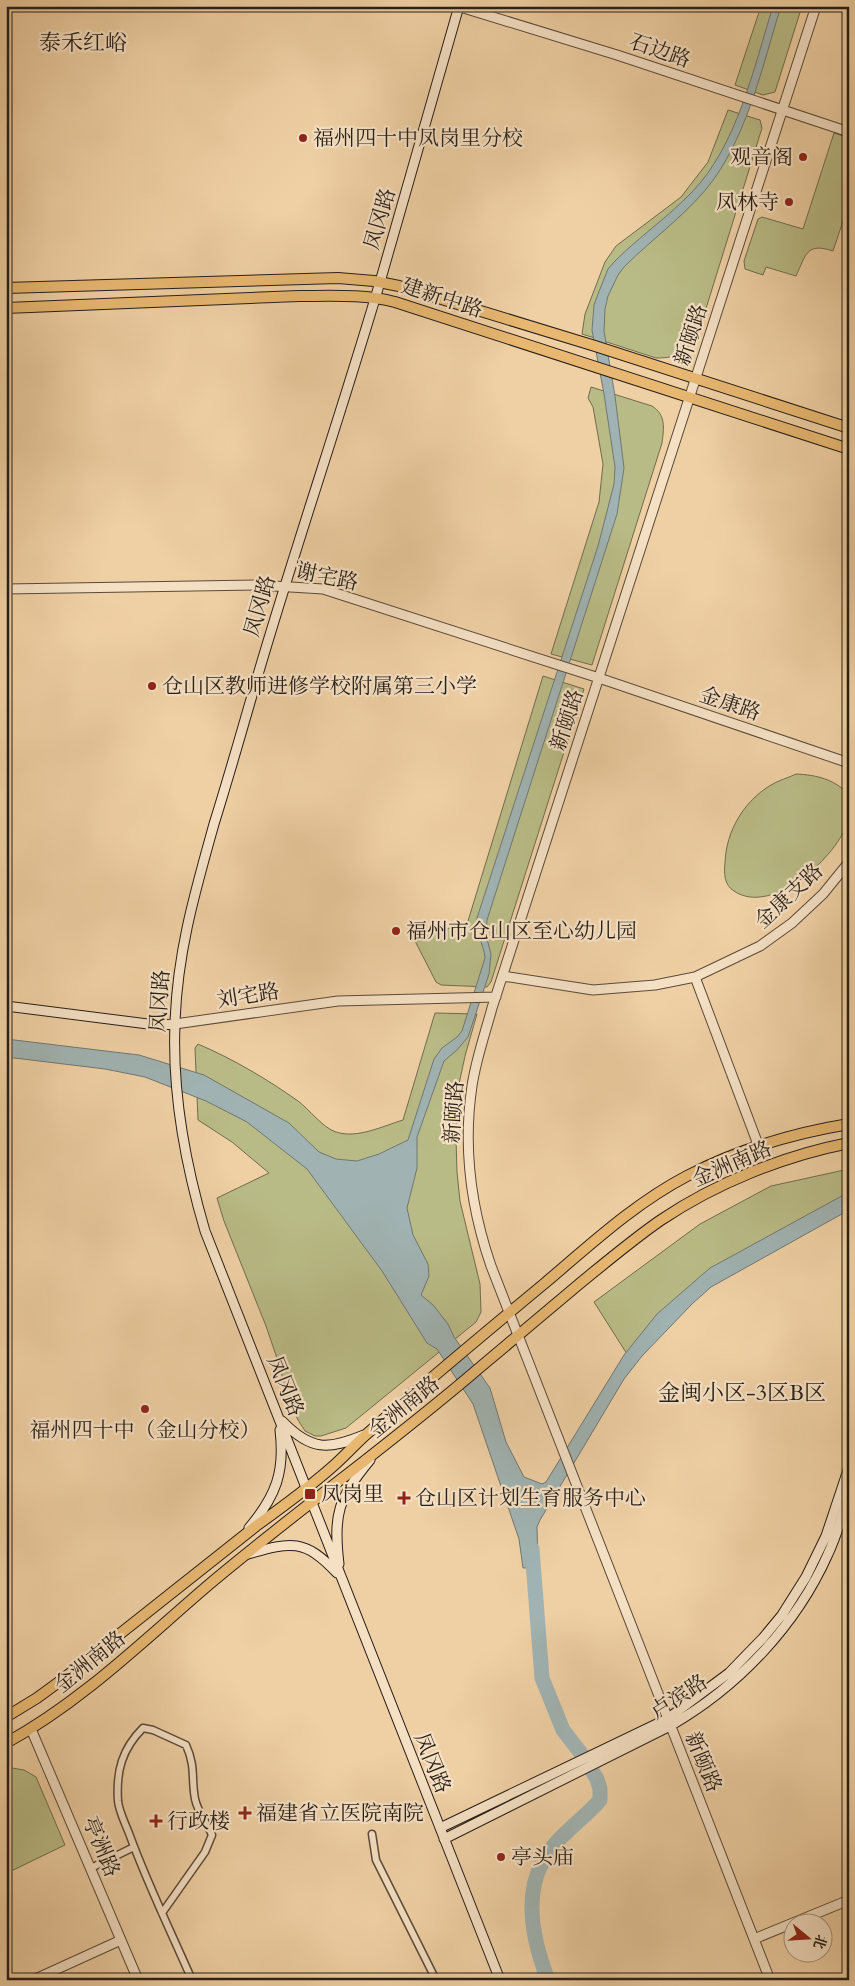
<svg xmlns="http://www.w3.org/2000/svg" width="855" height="1986" font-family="Cardo,'Noto Serif SC',serif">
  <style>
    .green { fill: #b9bb86; stroke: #706c4e }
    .water { fill: #a0b3b2; stroke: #707774 }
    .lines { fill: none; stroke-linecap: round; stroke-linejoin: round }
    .river { stroke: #a0b3b2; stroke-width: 15 }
    .minor-casing { stroke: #594a3a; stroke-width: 9 }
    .tertiary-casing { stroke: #594a3a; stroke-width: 11 }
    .secondary-casing { stroke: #271e16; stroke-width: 11 }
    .primary-casing { stroke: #271e16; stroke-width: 12 }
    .minor { stroke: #f5e0c4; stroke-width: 6 }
    .tertiary { stroke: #f5e0c4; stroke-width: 9 }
    .secondary { stroke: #f5e0c4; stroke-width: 9 }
    .primary { stroke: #e8b872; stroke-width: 10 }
    .poi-dot { fill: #8f2418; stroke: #f5e0c4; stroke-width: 2 }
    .labels { text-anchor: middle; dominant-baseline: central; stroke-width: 4.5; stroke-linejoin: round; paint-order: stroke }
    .street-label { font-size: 21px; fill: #271e16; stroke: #f5e0c4 }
    .poi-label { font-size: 21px; fill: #271e16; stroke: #f5e0c4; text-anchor: start }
    .neighbourhood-label { font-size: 22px; fill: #271e16; stroke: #f5e0c4 }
  </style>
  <rect width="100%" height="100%" fill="#efd0a4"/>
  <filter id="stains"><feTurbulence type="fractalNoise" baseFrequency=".004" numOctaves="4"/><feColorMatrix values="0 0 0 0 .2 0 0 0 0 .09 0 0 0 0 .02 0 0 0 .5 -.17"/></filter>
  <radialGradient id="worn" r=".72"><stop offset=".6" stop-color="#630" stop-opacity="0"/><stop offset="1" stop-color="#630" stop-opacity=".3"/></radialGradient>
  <path class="green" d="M761,6H802L775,92L763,95L735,85Z
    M728,110L760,120L762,128L699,331C687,352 680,358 656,358L582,334L585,314L605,262L616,246L681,197L708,162Z
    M834,133L849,138V203L833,251C806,242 806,255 796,276L766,267L763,275L745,269L744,261L758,219L762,217L803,229Z
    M591,387L652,406C666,415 664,428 662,443L592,665L551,654L599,502L603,464L593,407L588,398Z
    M543,676L584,689L491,982L487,987L441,985L436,982L415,941L468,921Z
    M796,774C817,775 833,779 849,794C849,802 850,813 848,821C838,856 772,917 734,891C724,885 724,873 725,863C726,831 744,801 771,785C779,780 788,778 796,774Z
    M435,1013L477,1014L465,1056L459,1084L456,1139L457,1172L460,1201L480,1284L481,1312L476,1322L346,1428L321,1436H315L305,1431L298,1420L287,1396L280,1367L266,1326L224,1221L217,1198L269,1173L232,1142L198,1120L195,1048L198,1044C233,1059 267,1079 298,1101C309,1109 323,1128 336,1132C357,1139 383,1126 403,1120Z
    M849,1169V1194L763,1243L627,1354L594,1302L700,1224L771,1186Z
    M12,1768L24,1770L36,1777L65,1845L7,1873L6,1771Z"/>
  <path class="water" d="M773,6H781C763,64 749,129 714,179C691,211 652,239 624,267L618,275L608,296L605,309L604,331L615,396L624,468L617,514L487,920L486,935L491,954L489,974L468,1037L457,1050L444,1061L417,1137V1168L407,1208L413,1235L428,1264L429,1276L421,1295L433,1305L448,1324L454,1337L490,1388L506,1442L524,1477L542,1484L546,1482L624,1355L657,1314L710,1268L849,1192V1210L711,1287L692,1304L642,1356L624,1379L540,1520L537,1527L538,1567L523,1568L519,1539L473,1404L437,1349L427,1343L382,1271L307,1169L247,1122L206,1101L145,1077L105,1069L6,1057V1039L139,1055L204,1075L289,1123L319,1152L336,1159L357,1161L379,1154L408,1140L434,1059L442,1048L457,1037L462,1031L485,958C484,943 474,933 477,918L598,546L614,484L615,467L604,394L592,330L594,305L598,294L608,269L615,261C639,237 668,217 692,192C737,146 754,67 773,6Z"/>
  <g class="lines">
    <path class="river" d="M532,1549L542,1678L563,1730L580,1752L597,1779L600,1789V1800C582,1821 554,1838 542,1863C523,1899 534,1944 548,1980"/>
    <defs>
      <path id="minor" d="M372,1834L376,1860L436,1980
        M91,1868L134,1847
        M162,1913L205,1852L212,1835C207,1823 198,1813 195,1799C191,1778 196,1767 186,1745L153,1730L143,1728C122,1749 116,1771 118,1801C119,1812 126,1825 130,1836C148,1885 171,1932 192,1980"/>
      <path id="tertiary" d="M457,6L617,55L849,132
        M6,589L258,585L323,589L599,678L849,763
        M503,976L593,990L655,985L695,977L760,946L792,923L823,894L849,862
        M695,977L759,1147
        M175,1024L338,1001L496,997
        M31,1729L138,1980
        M754,1939L849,1900
        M33,1980L121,1940
        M770,1980L491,1266C471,1208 463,1146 472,1086C476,1059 485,1034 492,1008L816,6"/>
      <path id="secondary" d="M459,6C433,98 407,190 380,282C341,414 296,545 257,678C243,727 229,776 214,824C195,892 177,953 175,1024C172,1095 185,1163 205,1231L500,1980
        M6,1006L156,1025L175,1024
        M282,1421C311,1451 328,1450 364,1435
        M249,1528C276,1496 285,1472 280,1430
        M248,1554C291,1542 304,1538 337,1573
        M339,1564C333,1514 338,1499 370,1460
        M440,1828L667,1719L729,1673L763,1638L782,1615L806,1577L826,1536L849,1467
        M444,1839L670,1726C738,1687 796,1626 828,1554C837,1535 842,1515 849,1496"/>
      <path id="primary" d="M6,288L338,278L374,281L399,286L595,346L849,428
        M6,308L299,296C331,296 364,294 395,302L849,449
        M6,1717L37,1698L63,1679L256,1526C281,1508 307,1489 331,1468C344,1457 356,1443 369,1432C427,1381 486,1332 545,1283C590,1245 635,1203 687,1176C737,1150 794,1133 849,1124
        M6,1743C83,1701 146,1638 212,1582C299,1509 392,1443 478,1369C511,1341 545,1313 578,1285C605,1263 632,1240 661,1220C716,1183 783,1156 849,1143"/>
    </defs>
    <use href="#minor" class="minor-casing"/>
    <use href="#tertiary" class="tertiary-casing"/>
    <use href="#secondary" class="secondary-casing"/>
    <use href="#primary" class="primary-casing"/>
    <use href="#minor" class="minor"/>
    <use href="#tertiary" class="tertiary"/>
    <use href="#secondary" class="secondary"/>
    <use href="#primary" class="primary"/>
  </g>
  <g class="poi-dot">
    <circle cx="303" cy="138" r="5"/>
    <circle cx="803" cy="157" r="5"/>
    <circle cx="789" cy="202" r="5"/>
    <circle cx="152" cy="686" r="5"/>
    <circle cx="396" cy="931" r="5"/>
    <circle cx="145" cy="1409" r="5"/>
    <rect x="304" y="1488" width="12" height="12" rx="2.5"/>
    <path d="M401.5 1490.5h5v5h5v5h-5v5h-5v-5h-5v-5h5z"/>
    <path d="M242.5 1805.5h5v5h5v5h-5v5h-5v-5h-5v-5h5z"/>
    <path d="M153.5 1813.5h5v5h5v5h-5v5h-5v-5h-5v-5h5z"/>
    <circle cx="501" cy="1857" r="5"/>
  </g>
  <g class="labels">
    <g class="street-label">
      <text transform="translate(660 51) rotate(19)">石边路</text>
      <text transform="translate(380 219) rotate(-74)">凤冈路</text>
      <text transform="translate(442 298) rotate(18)">建新中路</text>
      <text transform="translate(691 335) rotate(-72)">新颐路</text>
      <text transform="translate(327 577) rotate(12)">谢宅路</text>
      <text transform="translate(260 606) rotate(-74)">凤冈路</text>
      <text transform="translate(730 704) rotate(19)">金康路</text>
      <text transform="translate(567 720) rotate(-72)">新颐路</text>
      <text transform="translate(789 896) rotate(-43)">金康支路</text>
      <text transform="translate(248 996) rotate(-9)">刘宅路</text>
      <text transform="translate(160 1001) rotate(-86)">凤冈路</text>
      <text transform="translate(454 1112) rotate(-86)">新颐路</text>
      <text transform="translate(732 1164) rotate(-23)">金洲南路</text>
      <text transform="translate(285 1386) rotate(68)">凤冈路</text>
      <text transform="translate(404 1407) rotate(-39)">金洲南路</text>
      <text transform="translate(90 1662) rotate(-39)">金洲南路</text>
      <text transform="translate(679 1697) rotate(-33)">卢滨路</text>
      <text transform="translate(703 1762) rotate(68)">新颐路</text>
      <text transform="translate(432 1763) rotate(68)">凤冈路</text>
      <text transform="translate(101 1847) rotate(67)">亭洲路</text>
    </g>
    <g class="poi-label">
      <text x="313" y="138">福州四十中凤岗里分校</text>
      <text x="793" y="157" text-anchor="end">观音阁</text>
      <text x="779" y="202" text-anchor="end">凤林寺</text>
      <text x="162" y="686">仓山区教师进修学校附属第三小学</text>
      <text x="406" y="931">福州市仓山区至心幼儿园</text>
      <text x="145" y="1430" text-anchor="middle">福州四十中（金山分校）</text>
      <text x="321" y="1494">凤岗里</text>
      <text x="415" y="1498">仓山区计划生育服务中心</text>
      <text x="256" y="1813">福建省立医院南院</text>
      <text x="167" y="1821">行政楼</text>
      <text x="511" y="1857">亭头庙</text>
    </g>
    <g class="neighbourhood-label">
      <text x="83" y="43">泰禾红峪</text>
      <text x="742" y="1393">金闽小区-3区B区</text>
    </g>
  </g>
  <rect width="855" height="1986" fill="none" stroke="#efd0a4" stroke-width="25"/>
  <rect x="8" y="8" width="840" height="1971" fill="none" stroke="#271e16" stroke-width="2.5"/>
  <rect x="12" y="12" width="830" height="1961" fill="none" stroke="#271e16"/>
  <g transform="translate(808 1938) rotate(108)"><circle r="24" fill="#f5e0c4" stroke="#a3927e"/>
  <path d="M0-4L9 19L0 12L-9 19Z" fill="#8f2418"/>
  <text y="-8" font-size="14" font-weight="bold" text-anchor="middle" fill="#271e16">北</text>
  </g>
  <rect width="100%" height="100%" filter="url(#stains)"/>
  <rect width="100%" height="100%" fill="url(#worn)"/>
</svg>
